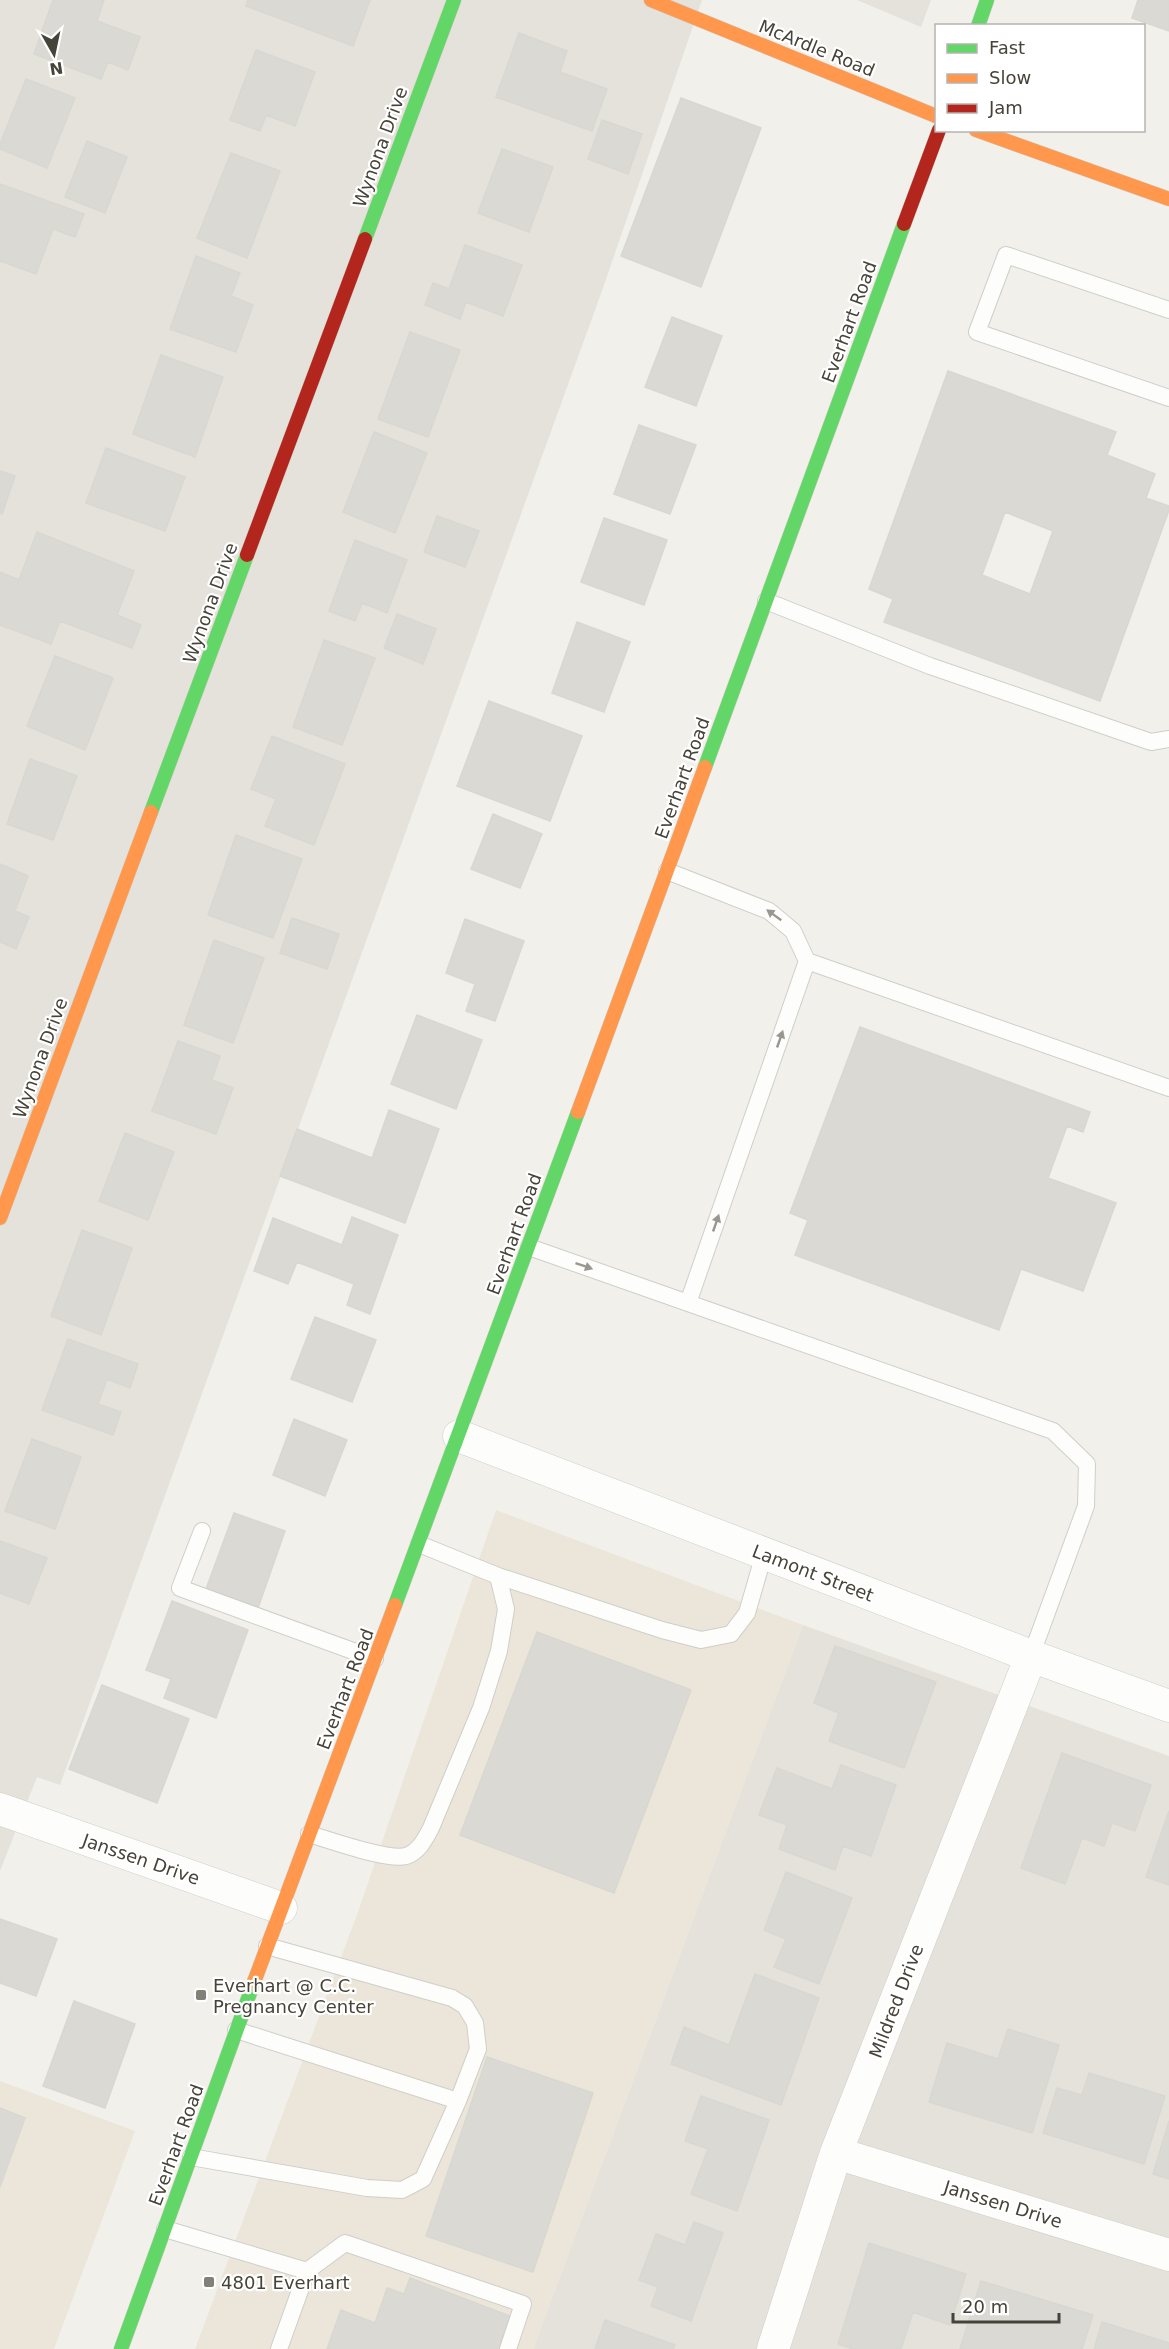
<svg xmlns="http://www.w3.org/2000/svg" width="1169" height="2349" font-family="'DejaVu Sans',sans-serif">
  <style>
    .residential { fill: #e4e2da }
    .commercial { fill: #ebe6d9 }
    .building { fill: #dbd9d4; stroke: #d9d7d1; stroke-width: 1.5; fill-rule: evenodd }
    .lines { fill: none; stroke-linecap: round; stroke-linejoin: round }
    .lane-casing { stroke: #cfcec9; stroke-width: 18 }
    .street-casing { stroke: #cfcec9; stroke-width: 33 }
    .fast-casing { stroke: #cfcdc3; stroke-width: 15 }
    .slow-casing { stroke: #cfcdc3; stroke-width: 15 }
    .jam-casing { stroke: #cfcdc3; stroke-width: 15 }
    .lane { stroke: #fdfdfc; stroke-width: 16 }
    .street { stroke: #fdfdfc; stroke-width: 32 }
    .fast { stroke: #63d668; stroke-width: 14 }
    .slow { stroke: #ff974d; stroke-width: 14 }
    .jam { stroke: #b3261e; stroke-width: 14 }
    .oneway { fill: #989790 }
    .poi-dot { fill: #828077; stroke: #fff; stroke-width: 2 }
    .labels { text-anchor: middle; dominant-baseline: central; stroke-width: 4.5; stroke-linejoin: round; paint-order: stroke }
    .street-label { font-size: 18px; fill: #464338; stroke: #fff }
    .poi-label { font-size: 18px; fill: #464338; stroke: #fff; text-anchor: start }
  </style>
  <rect width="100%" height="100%" fill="#f1f0eb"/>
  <path class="residential" d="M0,0H702L603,288L60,1785L37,1777L0,1871Z
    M857,0H931L921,27Z
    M803,1625L1169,1756V2349H533Z"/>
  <path class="commercial" d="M496,1510L803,1625L533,2349H195L358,1912Z
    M0,2081L135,2131L54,2349H0Z"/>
  <path class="building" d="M53,0H104L97,21L140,37L128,70L108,62L101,79L34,54Z
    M248,0H370L353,46L246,6Z
    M1138,0H1169V31L1132,18Z
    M519,33L567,51L560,72L607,89L592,131L496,97Z
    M256,50L315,72L295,126L266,115L260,131L230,120Z
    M26,79L75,98L47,168L0,149V144Z
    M681,98L761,128L701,287L621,256Z
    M602,120L642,134L628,174L588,159Z
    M87,141L127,157L105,213L65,197Z
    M502,149L553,167L529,232L478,213Z
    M231,153L280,171L247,258L197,238Z
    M0,184L84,214L75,237L53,229L36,274L0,261Z
    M465,245L522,265L503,316L466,302L460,319L425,305L433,283L449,289Z
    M196,256L240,273L231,296L253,305L236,352L170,329Z
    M672,317L722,336L696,406L645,387Z
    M410,332L460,350L428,437L378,419Z
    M161,355L223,377L195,457L133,434Z
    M948,371L1116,432L1107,455L1155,474L1146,498L1169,506V510L1100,701L884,622L893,599L869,589ZM1005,512L1053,531L1030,594L982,575Z
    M639,425L696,445L670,514L614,494Z
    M374,432L427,453L395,533L343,512Z
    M106,448L185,477L165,531L86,503Z
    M0,471L15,476L2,514L0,513Z
    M437,516L479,531L465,567L424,552Z
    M604,518L667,540L644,605L581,582Z
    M37,532L134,571L117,615L141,625L132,648L60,621L51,644L0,625V572L19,580Z
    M355,540L407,560L387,613L362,603L355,621L329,611Z
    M397,614L436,629L423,664L384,648Z
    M577,622L630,642L604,712L552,693Z
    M324,640L375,658L342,745L293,727Z
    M55,656L113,678L85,750L27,726Z
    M489,701L582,736L550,821L457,786Z
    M272,736L345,764L314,845L265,826L276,799L251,789Z
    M30,759L77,776L53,840L7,824Z
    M493,814L542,834L520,888L471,869Z
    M236,835L302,859L273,938L208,915Z
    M0,864L28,876L15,911L29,917L16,949L0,942Z
    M292,918L339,934L327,969L280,953Z
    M465,919L524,941L495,1021L466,1011L475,984L446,973Z
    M214,940L264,958L233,1043L184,1025Z
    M417,1015L482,1040L456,1109L391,1084Z
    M860,1027L1090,1112L1083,1132L1067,1126L1048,1178L1116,1203L1083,1291L1021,1269L999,1330L795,1255L808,1220L790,1213Z
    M178,1041L220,1056L212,1080L233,1088L216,1134L152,1111Z
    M389,1110L439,1129L405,1223L280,1176L297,1129L372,1158Z
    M125,1133L174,1152L148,1220L99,1201Z
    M352,1217L398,1235L370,1314L347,1305L354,1284L297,1262L288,1284L254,1271L273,1218L342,1245Z
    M82,1230L132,1248L101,1335L51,1316Z
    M315,1317L376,1340L352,1402L291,1379Z
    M68,1339L138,1364L130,1388L107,1379L98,1404L121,1412L113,1435L42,1410Z
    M294,1419L347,1440L325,1496L273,1475Z
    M32,1439L81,1457L55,1529L5,1511Z
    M234,1513L285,1531L258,1608L206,1589Z
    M0,1541L47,1558L29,1604L0,1593Z
    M172,1601L248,1630L216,1718L164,1698L171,1679L146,1670Z
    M537,1632L691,1690L614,1893L460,1835Z
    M835,1646L936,1682L904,1768L829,1741L839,1713L814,1703Z
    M102,1685L189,1719L157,1803L69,1769Z
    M1062,1753L1151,1785L1135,1831L1112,1823L1104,1846L1082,1838L1065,1884L1021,1868Z
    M841,1765L896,1785L871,1856L843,1846L835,1870L779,1849L787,1825L759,1815L777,1768L832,1789Z
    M1169,1811V1885L1146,1877Z
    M786,1872L852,1898L819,1984L774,1967L786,1939L764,1930Z
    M0,1919L57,1939L36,1996L0,1983Z
    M755,1974L819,1998L781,2105L671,2064L684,2027L729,2045Z
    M74,2001L135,2024L105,2108L43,2086Z
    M1008,2029L1059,2045L1032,2133L929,2102L947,2043L998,2059Z
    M487,2057L593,2093L533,2272L426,2236Z
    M1089,2073L1165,2096L1144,2164L1043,2133L1057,2088L1082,2095Z
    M701,2096L769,2120L737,2211L691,2194L708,2149L685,2141Z
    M0,2108L25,2118L0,2187Z
    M1169,2121V2179L1153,2174Z
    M694,2222L723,2233L691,2321L651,2306L658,2287L639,2280L656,2234L685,2245Z
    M869,2243L966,2274L950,2325L913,2312L901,2349H853L838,2344Z
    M410,2278L510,2316L498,2349H327L341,2310L375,2323L387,2288L404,2294Z
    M981,2281L1093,2315L1082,2349H960Z
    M605,2320L675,2345L673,2349H595Z
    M1102,2322L1169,2343V2349H1094Z"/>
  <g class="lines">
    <defs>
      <path id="lane" d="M1169,310L1006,255L977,332L1169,398
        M766,601L930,666L1151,742L1169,739
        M807,961L1169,1088
        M529,1247L688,1303L807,961L793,931L769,911L667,871
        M688,1303L1053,1431L1087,1464L1086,1506L1031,1656
        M202,1531L180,1588L375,1659
        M498,1576L662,1630L701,1640L731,1634L747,1613L764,1554
        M309,1834C330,1840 387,1861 406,1856C419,1852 425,1839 431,1828L481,1708L499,1651L506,1609L498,1576L419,1544
        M236,2030L458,2101
        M191,2157L367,2188L402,2190L423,2179L458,2101L478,2049L475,2023L465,2006L452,1998L267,1946
        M165,2229L307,2271L279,2349
        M307,2271L345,2243L523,2304L508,2349"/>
      <path id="street" d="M459,1436L1031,1656L1169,1706
        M0,1809L281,1908
        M836,2153L1169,2255
        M773,2349L836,2153L1031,1656"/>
      <path id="fast" d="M978,26L987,0
        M365,239L454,0
        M705,767L904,224
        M151,812L247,555
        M395,1605L578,1112
        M121,2349L254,1982"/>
      <path id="slow" d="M651,0L936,116
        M976,130L1169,199
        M578,1112L705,767
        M0,1218L151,812
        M254,1982L395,1605"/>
      <path id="jam" d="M904,224L939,130
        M247,555L365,239"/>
    </defs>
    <use href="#lane" class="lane-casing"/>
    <use href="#street" class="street-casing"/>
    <use href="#fast" class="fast-casing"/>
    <use href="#slow" class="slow-casing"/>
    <use href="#jam" class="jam-casing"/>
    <use href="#lane" class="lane"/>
    <use href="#street" class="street"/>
    <use href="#fast" class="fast"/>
    <use href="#slow" class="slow"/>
    <use href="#jam" class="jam"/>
  </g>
  <defs><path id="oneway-solid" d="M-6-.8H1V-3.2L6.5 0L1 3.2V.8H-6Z" transform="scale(1.5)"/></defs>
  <g class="oneway">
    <use href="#oneway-solid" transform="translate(774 915) rotate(-144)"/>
    <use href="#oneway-solid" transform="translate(780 1039) rotate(-71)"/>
    <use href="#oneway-solid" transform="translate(716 1223) rotate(-71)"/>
    <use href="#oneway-solid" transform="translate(584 1266) rotate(19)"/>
  </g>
  <g class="poi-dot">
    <rect x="195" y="1989" width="12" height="12" rx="3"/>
    <rect x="203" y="2276" width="12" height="12" rx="3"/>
  </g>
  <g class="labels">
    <g class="street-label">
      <text transform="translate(817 48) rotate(22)">McArdle Road</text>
      <text transform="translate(380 147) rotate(-70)">Wynona Drive</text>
      <text transform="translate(849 322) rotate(-70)">Everhart Road</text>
      <text transform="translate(210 603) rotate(-70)">Wynona Drive</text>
      <text transform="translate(682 778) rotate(-70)">Everhart Road</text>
      <text transform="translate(40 1058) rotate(-70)">Wynona Drive</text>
      <text transform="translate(514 1234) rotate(-70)">Everhart Road</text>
      <text transform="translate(813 1573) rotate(21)">Lamont Street</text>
      <text transform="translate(345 1689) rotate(-69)">Everhart Road</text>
      <text transform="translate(141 1859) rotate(19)">Janssen Drive</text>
      <text transform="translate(896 2001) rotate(-69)">Mildred Drive</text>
      <text transform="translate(176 2145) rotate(-70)">Everhart Road</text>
      <text transform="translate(1003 2204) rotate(17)">Janssen Drive</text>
    </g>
    <g class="poi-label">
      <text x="213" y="1985">Everhart @ C.C.<tspan x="213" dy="21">Pregnancy Center</tspan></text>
      <text x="221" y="2282">4801 Everhart</text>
    </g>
  </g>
  <rect x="935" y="24" width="210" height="108" fill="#ffffff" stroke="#b5b4af" stroke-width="1.5"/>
  <rect x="947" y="44" width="30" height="9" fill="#63d668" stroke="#b5b4af" stroke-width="1.5"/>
  <text x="989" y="54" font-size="18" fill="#464338">Fast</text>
  <rect x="947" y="74" width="30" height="9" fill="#ff974d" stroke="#b5b4af" stroke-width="1.5"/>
  <text x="989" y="84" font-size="18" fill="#464338">Slow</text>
  <rect x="947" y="104" width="30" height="9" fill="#b3261e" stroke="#b5b4af" stroke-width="1.5"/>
  <text x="989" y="114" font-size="18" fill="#464338">Jam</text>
  <g transform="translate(54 54) rotate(171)" stroke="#ffffff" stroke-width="4.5" paint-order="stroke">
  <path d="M0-4.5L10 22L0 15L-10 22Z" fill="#464338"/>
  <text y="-9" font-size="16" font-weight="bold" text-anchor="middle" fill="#464338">N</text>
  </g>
  <path d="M953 2313v9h106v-9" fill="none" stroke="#464338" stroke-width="3"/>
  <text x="962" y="2313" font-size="18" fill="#464338" stroke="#ffffff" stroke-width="4.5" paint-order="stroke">20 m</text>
</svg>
